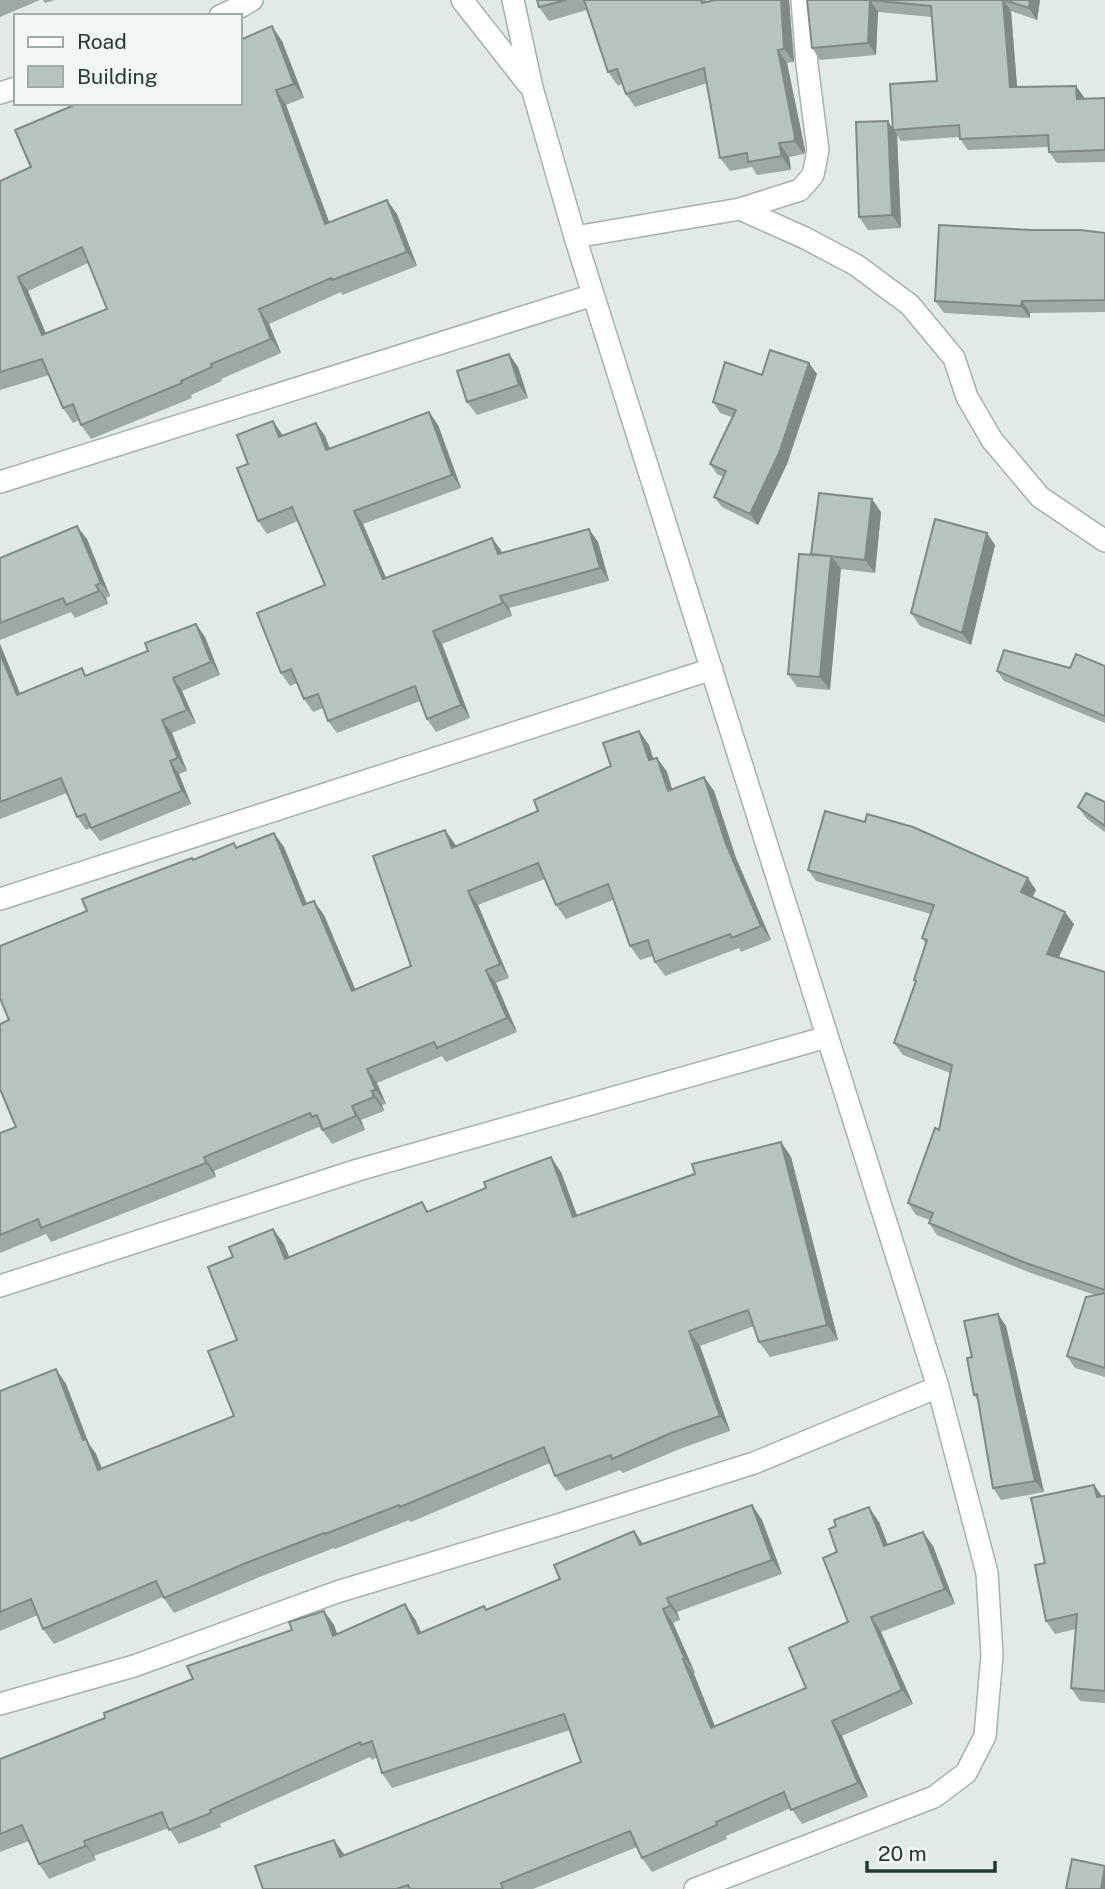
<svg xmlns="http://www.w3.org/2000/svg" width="1105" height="1889" font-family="'Public Sans',sans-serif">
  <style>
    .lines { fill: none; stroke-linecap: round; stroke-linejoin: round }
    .minor-casing { stroke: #a4b1ac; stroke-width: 24 }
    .minor { stroke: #fff; stroke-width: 21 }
    .wall { fill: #9da9a3; fill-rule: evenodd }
    .shaded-wall { fill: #7f8985 }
    .building { fill: #b6c4be; stroke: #7f8985; stroke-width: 2; fill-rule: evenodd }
  </style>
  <rect width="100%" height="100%" fill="#e1eae6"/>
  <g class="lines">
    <defs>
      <path id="minor" d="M462,0L528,84
        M513,0L532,88L575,237L938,1387L987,1573L992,1655L985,1736L966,1773L934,1797L695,1889
        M220,16L242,6L252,0
        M0,93L16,88
        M740,209L805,238L856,265L910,305L954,358L967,397L992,440L1040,497L1105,541
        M575,237L740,209L800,190L813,175L818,150L807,65L802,0
        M0,482L593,295
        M0,899L712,669
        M0,1286L358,1170L827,1037
        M0,1704L134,1666L337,1592L558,1525L754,1463L938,1387"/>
    </defs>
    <use href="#minor" class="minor-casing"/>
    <use href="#minor" class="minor"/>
  </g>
  <path class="wall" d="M0,0H40L0,17Z
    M43,0H55L45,3Z
    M537,0H706L707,2L789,0L794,62L787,63L805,150L804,154L789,157L791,170L757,175L752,167L730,171L720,158L707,83L635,107L626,94L622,84L618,86L608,72L587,10L549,21L539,7Z
    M807,0H1040L1037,20L1011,11L1017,87L1084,97V99L1105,98V162L1057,163L1049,152L1048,147L968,150L960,139L959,137L901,141L897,135L901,228L868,230L859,217L893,129L937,81L932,17L878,12L876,55L820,60L812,48Z
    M282,41L304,98L286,105L329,222L397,214L417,266L342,295L341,292L269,324L281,353L221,379L222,381L191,395L192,398L91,439L81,425L79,420L73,423L63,408L49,375L0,390V181L31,167ZM88,263L107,309L46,333L28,291Z
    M1105,233V312L1030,313V318L944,313L935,301Z
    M518,367L528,398L477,415L467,402Z
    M817,374L787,464L758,525L722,507L714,497L723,477L717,474L710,464L732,417L720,413L713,402L762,375Z
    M429,412L438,425L461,488L363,524L386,578L492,538L502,553L589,529L598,542L609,581L509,608L512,616L442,644L470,718L436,732L427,719L420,701L337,733L328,721L323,708L313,712L304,699L297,683L290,686L281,673L325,585L298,521L267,534L258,521L282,434L283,436L316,423L325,436L330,449Z
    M881,512L875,573L840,569L830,690L797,687L788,674L812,555Z
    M87,539L110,596L106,598L108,604L75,618L71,612L0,640V558Z
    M995,545L971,645L920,626L911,613Z
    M196,624L205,637L220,675L182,691L196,723L172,733L187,771L179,774L191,804L100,841L90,828L86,830L77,817L67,793L0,819V644L20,694L87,675L148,651Z
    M1105,666V723L1004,681L997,671Z
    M639,731L649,745L653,759L657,758L667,772L672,789L704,777L714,791L736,858L771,940L741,952L739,948L665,976L655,962L653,956L640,960L630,946L613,900L566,919L556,905L545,879L478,905L509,978L496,983L517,1032L446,1062L442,1056L377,1083L386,1104L382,1105L384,1111L361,1120L365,1130L332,1144L323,1131H322L319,1127L214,1171L216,1177L51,1242L46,1234L0,1253V1133L16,1127L9,1020L87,911L192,858L194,860L234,843L237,848L284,847L307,904L324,915L355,990L411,966L445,830L456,846L538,811L611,766Z
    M1105,802V832L1087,819L1078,807Z
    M808,870L1036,890L1032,897L1074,924L1059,957L1105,972V1377L1075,1368L1067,1356L1095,1295L1031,1273L937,1235L929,1223L930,1220L916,1215L908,1203L939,1130L950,1073L903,1055L894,1043L916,982L914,980L926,944L922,938L931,914L816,881Z
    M781,1142L791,1157L838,1340L770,1357L759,1342L754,1326L700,1346L730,1431L682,1448L623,1473L620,1470L566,1491L555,1476L550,1463L411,1522L409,1520L335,1549L334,1548L257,1578L174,1613L163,1597L54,1644L43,1629L38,1615L0,1631V1391L56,1369L66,1384L89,1444L96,1454L102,1468L234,1416L237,1340L233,1257L273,1229L284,1244L289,1257L429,1211L561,1172L577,1215Z
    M1006,1326L1044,1492L1001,1500L993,1488L978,1401L974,1395L972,1357Z
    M1094,1485L1102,1496H1105V1703L1080,1701L1071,1688L1076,1629L1055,1634L1046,1621L1045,1563Z
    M752,1505L762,1520L782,1574L677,1612L680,1620L673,1623L695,1673L694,1674L715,1726L806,1688L848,1622L837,1552L879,1522L888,1545L933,1546L955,1604L881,1632L913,1704L842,1736L868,1797L802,1824L791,1808L726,1836L727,1839L652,1872L642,1858L637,1847L533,1889H263L344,1855L581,1762L570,1730L392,1788L382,1773L377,1757L372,1760L370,1757L220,1824L221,1827L179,1844L169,1828L94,1856L96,1860L49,1879L39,1864L29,1841L0,1852V1759L105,1718L193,1679L292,1630L324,1611L334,1625L337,1634L415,1619L421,1632L487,1610L643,1544Z"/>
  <path class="shaded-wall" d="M781,0H789L794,62L784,49Z
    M870,0L878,12L876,55L868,43Z
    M1003,0L1011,11L1018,99L1010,87Z
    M1030,0H1040L1037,20L1029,8Z
    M272,26L282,41L304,98L294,84Z
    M778,50L787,63L805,150L804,154L794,141Z
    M1076,86L1084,97L1085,111L1077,99Z
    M276,90L286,105L335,238L325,224Z
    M888,121L897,135L901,228L892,215Z
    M779,143L789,157L791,170L782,156Z
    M387,200L397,214L417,266L407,252Z
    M18,277L28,291L52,349L42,335Z
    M1022,301L1030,313V318L1021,306Z
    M259,309L269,324L281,353L271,339Z
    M509,354L518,367L528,398L519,385Z
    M809,363L817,374L787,464L758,525L750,514Z
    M429,412L438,425L461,488L452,475Z
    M273,421L282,434L288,450L279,437Z
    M316,423L325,436L335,463L326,450Z
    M872,499L881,512L875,573L865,560Z
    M354,511L363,524L392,592L383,579Z
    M77,526L87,539L110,596L101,583Z
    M589,529L598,542L609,581L600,568Z
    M987,533L995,545L971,645L962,633Z
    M492,538L501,550L507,566L498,554Z
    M831,556L841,569L830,690L820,677Z
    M96,585L106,598L108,604L99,591Z
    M500,596L509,608L512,616L503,603Z
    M196,624L205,637L220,675L211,662Z
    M433,631L442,644L470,718L461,705Z
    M0,644L26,708L17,695L0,653Z
    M173,678L182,691L196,723L187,710Z
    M162,720L172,733L187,771L178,758Z
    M639,731L649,745L658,774L649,760Z
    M657,758L667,772L677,805L668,791Z
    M170,761L179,774L191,804L182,791Z
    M704,777L714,791L736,858L771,940L761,926L726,844Z
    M445,830L455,844L461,862L452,848Z
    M274,833L284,847L313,919L303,905Z
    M1028,878L1036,890L1029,904L1021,892Z
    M468,891L478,905L509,978L500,964Z
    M314,901L324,915L362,1005L352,991Z
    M1065,912L1074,924L1055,965L1047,954Z
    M486,970L496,983L517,1032L507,1018Z
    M367,1069L377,1083L386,1104L376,1090Z
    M372,1091L382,1105L384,1111L374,1097Z
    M352,1106L361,1120L365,1130L356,1116Z
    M781,1142L791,1157L838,1340L827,1325Z
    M204,1157L214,1171L216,1177L206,1163Z
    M551,1157L561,1172L583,1232L573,1217Z
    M273,1229L284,1244L296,1274L285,1259Z
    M998,1314L1006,1326L1044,1492L1035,1481Z
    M689,1331L700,1346L730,1431L720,1416Z
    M56,1369L66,1384L89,1444L96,1454L108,1485L98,1470L83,1440Z
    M1094,1485L1103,1498L1097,1497Z
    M752,1505L762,1520L782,1574L772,1560Z
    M869,1507L879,1522L894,1561L884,1546Z
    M634,1531L644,1545H640Z
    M923,1532L933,1546L955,1604L945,1589Z
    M667,1598L677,1612L680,1620L670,1606Z
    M405,1604L415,1619L428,1648L418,1634Z
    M663,1609L673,1623L695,1673L685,1659Z
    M324,1611L334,1625L343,1650L333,1636Z
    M871,1617L881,1632L913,1704L902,1690Z
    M683,1659L694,1674L721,1742L711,1728Z
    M832,1721L842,1736L868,1797L858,1783Z
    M334,1840L344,1854L350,1871L340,1857Z
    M84,1841L94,1856L96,1860L86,1846Z
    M1105,1867V1889H1101Z"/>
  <path class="building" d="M537,0H566L539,7Z
    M584,0H701L702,3L715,0H781L784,49L778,50L795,137L794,141L779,143L782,156L748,162L747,153L720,158L704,68L626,94L617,69L608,72Z
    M807,0H1003L1010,87L1076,86L1077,99L1105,98V150L1049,152L1048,135L960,139L959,125L893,130L890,84L937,81L931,6L870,0L868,43L812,48Z
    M1004,0H1030L1029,8Z
    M272,26L294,84L276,90L325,224L387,200L407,252L332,280L331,278L259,309L271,339L211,364L212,367L181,381L182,383L81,425L73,404L63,408L42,359L0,372V181L31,167L15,130L79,103H240V40ZM82,247L107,309L42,335L18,277Z
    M888,121L892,215L859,217L856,122Z
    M939,225L1032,230H1080L1105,233V300L1022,301L1021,306L935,301Z
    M770,350L809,363L779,453L750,514L714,497L726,471L710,464L736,410L713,402L725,362L762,375Z
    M509,354L519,385L467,402L457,371Z
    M429,412L452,475L354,511L383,579L492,538L498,554L589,529L600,568L500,596L503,603L433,631L461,705L427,719L415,686L328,721L318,694L304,699L291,669L281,673L257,613L325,585L292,507L258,521L237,468L248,464L237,435L273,421L279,437L316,423L326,450Z
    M819,493L872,499L865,560L811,554Z
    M935,519L987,533L962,633L911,613Z
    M77,526L101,583L96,585L99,591L66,605L63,598L0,623V558Z
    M799,554L831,556L820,677L788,674Z
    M196,624L211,662L173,678L187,710L162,720L178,758L170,761L182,791L91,828L85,814L77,817L61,778L0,802V653L17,695L82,668L85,676L148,651L145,643Z
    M1004,650L1070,668L1076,654L1105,666V716L997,671Z
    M639,731L649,760L657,758L668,791L704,777L726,844L761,926L732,938L730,934L655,962L648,940L630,946L608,884L556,905L538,863L468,891L500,964L486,970L507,1018L437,1048L434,1042L367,1069L376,1090L372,1091L374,1097L352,1106L356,1116L323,1130L317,1115L312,1117L310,1113L204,1157L206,1163L41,1228L38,1219L0,1235V1133L16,1127L0,1089V1024L9,1020L0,998V946L87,911L82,899L192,858L193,860L234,843L236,848L274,833L303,905L314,901L352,991L411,966L373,856L445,830L452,848L538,811L534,800L611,766L603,743Z
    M1086,793L1105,802V826L1078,807Z
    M825,811L865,822L867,814L913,827L1028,878L1021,892L1065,912L1047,954L1105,972V1290L1023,1262L929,1223L933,1213L908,1203L935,1128L939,1130L952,1065L894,1043L916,981L914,980L927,940L922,938L934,905L808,870Z
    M781,1142L827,1325L759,1342L748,1310L689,1331L720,1416L671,1433L612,1459L611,1455L555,1476L544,1447L400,1507L399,1505L325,1534L324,1533L246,1563L164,1598L156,1581L43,1629L31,1599L0,1612V1391L56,1369L83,1440L86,1439L98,1470L234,1416L208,1351L237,1340L208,1267L233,1257L229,1247L273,1229L285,1259L422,1202L427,1212L486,1188L484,1182L551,1157L573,1217L695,1174L692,1164Z
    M1105,1293V1368L1067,1356L1086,1297Z
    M998,1314L1035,1481L993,1488L977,1394L974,1395L967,1358L972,1357L964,1321Z
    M1094,1485L1097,1497L1105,1496V1691L1071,1688L1077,1614L1046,1621L1035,1565L1045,1563L1031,1498Z
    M752,1505L772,1560L667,1598L670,1606L663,1609L685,1659H683L711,1728L806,1688L789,1648L848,1622L823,1558L837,1552L829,1529L836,1526L834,1520L869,1507L884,1546L923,1532L945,1589L871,1617L902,1690L832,1721L858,1783L791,1810L784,1792L716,1822L717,1825L642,1858L630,1831L501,1883L503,1889H410L408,1885L396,1889H263L255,1866L334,1840L340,1857L581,1762L564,1714L382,1773L372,1741L361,1745L360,1742L210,1810L211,1813L169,1830L162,1812L84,1841L86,1846L39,1864L22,1825L0,1834V1759L105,1718L104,1713L193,1679L187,1666L292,1630L289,1622L324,1611L333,1636L405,1604L418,1634L484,1606L486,1610L560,1579L554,1565L634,1531L640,1545Z
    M1072,1859L1105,1866L1101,1889H1066Z"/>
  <rect x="14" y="14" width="228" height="91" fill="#f1f7f4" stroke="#9faba6" stroke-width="2"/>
  <rect x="28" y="37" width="35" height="10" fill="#ffffff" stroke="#9faba6" stroke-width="2"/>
  <text x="77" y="49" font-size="21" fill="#233832">Road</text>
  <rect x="28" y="66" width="35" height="21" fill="#b6c4be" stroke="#9faba6" stroke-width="2"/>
  <text x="77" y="84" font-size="21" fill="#233832">Building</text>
  <path d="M867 1861v10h128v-10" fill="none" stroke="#233832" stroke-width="3.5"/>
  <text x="878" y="1861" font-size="21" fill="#233832" stroke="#f1f7f4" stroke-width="5" paint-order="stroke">20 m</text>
</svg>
